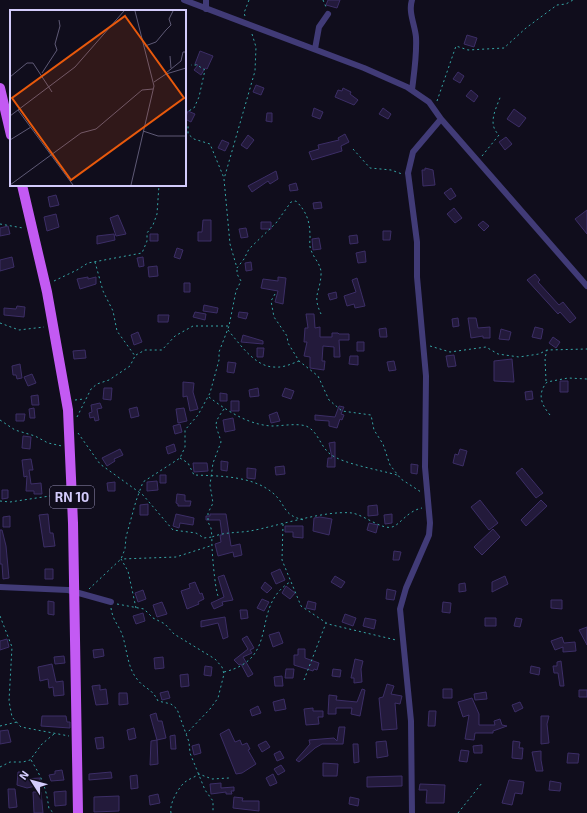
<svg xmlns="http://www.w3.org/2000/svg" width="587" height="813" font-family="'Exo 2',sans-serif">
  <style>
    .building { fill: #231a3b; stroke: #3c2e66 }
    .lines { fill: none; stroke-linecap: round; stroke-linejoin: round }
    .path { stroke: #35a5a5; stroke-width: 1; stroke-dasharray: 2 3; stroke-linecap: butt }
    .street { stroke: #413b77; stroke-width: 6 }
    .primary { stroke: #c35af3; stroke-width: 10 }
    .labels { text-anchor: middle; dominant-baseline: central; stroke-width: 4; stroke-linejoin: round; paint-order: stroke }
    .shield { fill: #100d1c; stroke: #9892b8; stroke-width: 1 }
    .shield-label { font-size: 13px; font-weight: bold; fill: #d3cbfb }
    .inset-road { fill: none; stroke: #5e5975; stroke-width: 1 }
    .view { fill: #e8590c; fill-opacity: 0.15; stroke: #e8590c; stroke-width: 2 }
    .inset-edge { fill: none; stroke: #d3cbfb; stroke-width: 2 }
  </style>
  <rect width="100%" height="100%" fill="#100d1c"/>
  <path class="building" d="M328,0H340L337,8L326,5Z
    M467,35L477,38L474,47L464,44Z
    M200,51L213,56L207,69L205,68L201,75L194,70L198,65L195,64Z
    M458,72L464,76L460,83L453,79Z
    M256,85L264,88L261,95L253,92Z
    M343,88L351,92L350,94L358,100L354,105L335,97L338,90L342,91Z
    M471,90L478,96L474,102L466,96Z
    M314,108L323,112L320,119L312,116Z
    M383,108L391,114L388,119L379,114Z
    M514,109L526,118L519,127L507,119Z
    M188,111L195,114L191,122L185,119Z
    M267,113H272V122L266,121Z
    M345,134L349,142L341,146L342,151L312,160L309,152L319,149L318,145L339,140L338,138Z
    M248,135L254,140L247,149L241,145Z
    M506,137L512,144L505,150L499,142Z
    M222,140L229,143L225,151L218,148Z
    M425,168L433,170L435,185L423,186L422,170H425Z
    M276,171L278,179L270,184L268,181L252,192L248,186Z
    M296,183L298,190L290,191L289,185Z
    M451,188L456,196L450,200L444,193Z
    M56,195L59,205L50,207L48,197Z
    M321,202L322,208L314,209L313,203Z
    M454,208L462,218L455,223L447,214Z
    M587,210V234L575,219Z
    M56,214L59,227L47,231L44,217Z
    M118,215L126,234L116,236L110,218Z
    M203,220H211V241H198V232H202Z
    M483,221L489,226L484,231L478,225Z
    M261,222H271V229H261Z
    M8,226L10,234L0,236V228Z
    M246,228L248,237L241,238L239,229Z
    M383,231H391L390,240H383Z
    M114,234L115,240L97,244V236Z
    M150,234H158V241H150Z
    M357,235L358,243L350,244L349,236Z
    M319,238L321,249L313,250L312,239Z
    M177,248L183,250L180,259L174,257Z
    M365,251L366,262L358,263L356,253Z
    M12,257L14,267L0,271V260Z
    M143,257L144,266L139,267L137,258Z
    M251,262L252,270L246,271L245,263Z
    M157,266L158,276L149,277L148,267Z
    M535,274L540,280L538,282L559,305L563,302L576,318L570,323L560,312L558,314L527,280Z
    M88,277V279L96,277V284L80,289L77,279Z
    M278,277L286,278L283,304L275,302L278,291L261,288L263,279L278,281Z
    M357,278L365,306L355,308L354,304L347,306L344,296L356,292L352,280Z
    M184,283H190V292H184Z
    M336,292L337,298L330,300L328,294Z
    M204,305L218,308L217,313L203,311Z
    M17,306L25,307L24,317L4,315V308L16,309Z
    M195,312L206,314L205,320L193,317Z
    M239,312L248,313L246,319L238,317Z
    M306,314H314L315,328L320,327V337H332V333H338L339,334H349V340H339L340,357H334V347L323,346L322,361H325L324,370L310,368V357L304,356L307,342H304L305,328H308Z
    M158,315H169L168,322H158Z
    M458,318L459,326L453,327L452,319Z
    M468,318H476L478,328L490,327V338H483V336L471,338Z
    M535,327L543,329L541,339L532,337Z
    M386,328L387,337H380L379,329Z
    M501,329L511,332L509,340L499,339Z
    M138,332L142,342L134,345L131,335Z
    M243,335L263,341V344L241,342Z
    M553,337L560,342L556,348L549,343Z
    M357,342H364V351H357Z
    M257,348H264L263,357H257Z
    M85,350L86,358L74,359L73,351Z
    M454,355L456,366L448,367L446,356Z
    M350,356H358V365L349,364Z
    M512,359L514,382L494,381V361Z
    M394,361L396,370L389,371L387,362Z
    M228,362L236,363L234,373L227,372Z
    M20,364L22,378L17,379L16,375H13L12,366Z
    M32,374L36,383L28,386L24,377Z
    M560,381H568V392H560Z
    M183,382L194,383L193,392L198,409L190,411L187,396L183,397Z
    M104,388H112L111,400L103,399Z
    M258,388L259,396L250,397L249,390Z
    M285,388L294,391L291,399L282,396Z
    M532,391L533,399L526,400L525,392Z
    M220,393L227,394V401H220Z
    M38,395L39,405H32L31,396Z
    M231,401H239V411H231Z
    M100,403L102,408L97,409L99,420L95,421L94,417L90,418L89,413L92,412L91,405Z
    M339,406L344,407L341,414L344,415L342,420L340,419L337,428L329,426V421L315,420V415L335,417Z
    M137,407L139,416L131,418L129,409Z
    M34,408L35,418H30L29,409Z
    M184,408L187,421L178,423L176,409Z
    M277,412L280,421L271,423L269,415Z
    M16,414H25L24,421H16Z
    M233,418L235,430L225,432L223,420Z
    M180,424L182,432L175,434L173,426Z
    M23,436L31,437L30,449L22,448Z
    M335,442V467H327L328,458H332L329,443Z
    M174,444L176,451L168,454L166,447Z
    M120,449L123,455L114,459L115,461L107,466L102,458Z
    M460,449L467,451L463,466L453,463L455,454L458,455Z
    M31,459L33,470H29L31,484L41,483L42,494H34V491H26L27,476L24,477L22,460Z
    M221,461L228,462L227,471L221,470Z
    M193,463H207L208,471L194,472Z
    M411,464L418,465L417,474L411,473Z
    M284,466L285,474L276,475L275,467Z
    M247,468L256,469L255,479L247,478Z
    M522,468L543,493L536,498L516,473Z
    M160,475H166V483H160Z
    M157,481L158,490L147,491V482Z
    M115,482V491H108L107,483Z
    M2,490H8V498L2,499Z
    M177,494L185,495V501H191L190,506H178V504L176,503Z
    M480,500L498,523L489,530L471,507Z
    M541,500L547,506L526,526L521,520Z
    M148,504V515H140V505Z
    M377,505L378,515L368,516V506Z
    M48,514L50,533H53L55,546L44,547L39,515Z
    M176,514L194,518L193,525L180,523L179,528L173,526Z
    M210,514H226L231,546L240,544L242,555L234,557L233,552L218,556L215,544L221,542L220,535H222L220,520H206V516H210Z
    M392,514V523L385,524L384,515Z
    M10,516V527H3V517Z
    M320,517L332,519L329,535L313,531L314,518Z
    M369,523L378,525L376,533L367,530Z
    M285,526H303V538L293,537V532H285Z
    M493,529L500,537L482,555L474,547Z
    M0,530H2L6,546L9,578L3,579L2,564H0Z
    M394,551L401,552L399,560H393Z
    M45,569H53V579H45Z
    M280,569L285,580L276,584L271,573Z
    M224,575L233,600L222,602L223,605L214,609L211,603L224,597L218,577Z
    M335,576L345,582L341,588L331,582Z
    M505,576L508,584L492,592V582Z
    M195,582L200,594L202,593L204,599L198,602L199,604L187,609L181,591L190,588L189,584Z
    M265,582L272,588L267,593L261,588Z
    M465,583L466,591L459,592V584Z
    M286,586L295,593L290,599L282,593Z
    M387,589L396,591L394,600L386,599Z
    M143,590L146,599L138,602L135,593Z
    M262,599L269,602L264,611L257,608Z
    M551,600H562V609L551,608Z
    M48,601L54,602V615L48,614Z
    M308,601L316,603L315,610L306,608Z
    M162,602L167,614L157,617L153,605Z
    M443,602L451,603L450,613L442,612Z
    M240,610H247L248,618L241,619Z
    M143,613L145,621L136,624L133,616Z
    M345,614L356,618L353,626L342,622Z
    M225,617L228,637L223,639L218,623L201,627V621Z
    M365,618L376,620L374,629L363,626Z
    M485,618H496V626H485Z
    M516,618L522,619L520,627L514,626Z
    M587,627V645L579,630Z
    M279,632L283,643L273,647L269,635Z
    M247,636L254,648L250,650L252,653L243,657L253,674L248,677L241,664L239,665L234,660L248,649L242,639Z
    M562,637L564,643L575,642L576,651L563,652V647L555,650L551,641Z
    M7,639L9,647L0,650V641Z
    M103,649L104,656L94,658L93,650Z
    M298,649H305V658L319,663L317,670L314,669L313,671L294,665V655H298Z
    M64,656L65,663L55,664L54,657Z
    M163,657L164,668L155,669L154,658Z
    M355,659L363,661L361,669L362,682L354,683V678H351Z
    M561,661L564,686H560L558,673H554L553,666H557V662Z
    M52,664L56,682L63,681L64,695L54,696L53,687L49,688L48,679L40,681L38,667Z
    M205,666L212,667L211,676L204,675Z
    M531,666L540,668L539,675L530,673Z
    M286,669H294L293,678H285Z
    M333,669L341,670L340,677L332,676Z
    M188,674L189,686L181,687L180,675Z
    M282,676L283,686H275L274,677Z
    M387,684L394,686L391,694L402,696L400,704L395,703L397,729L382,730L379,698L383,697Z
    M100,685V690L106,689L108,704L96,705L92,686Z
    M362,689L365,690L360,716L351,714L352,708H336V714H328L329,695L337,696L336,700L357,702Z
    M443,689H452V698H443Z
    M579,690H587V697H579Z
    M168,691L170,698L162,700L160,693Z
    M486,692L487,699L475,700L474,694Z
    M119,693H127L128,704L119,705Z
    M472,698L479,714V725H495L494,721L500,719L502,725L507,726L493,731V733H475L474,740L465,739L469,715L463,717L458,702Z
    M284,699L286,709L275,711L273,702Z
    M520,702L523,708L515,712L512,705Z
    M258,706L261,713L252,716L250,710Z
    M313,708V711H323V717H318L319,724L306,725L304,709Z
    M429,711H436L435,726H428Z
    M156,713L158,721H162L166,738L157,740L158,764L150,765L151,741L157,740L150,715Z
    M42,716H66L67,722H70V728L41,726Z
    M541,716H549L547,724L549,743L541,744Z
    M339,727H345L343,744H322L315,748L299,762L296,760L310,744L309,740L334,738L337,741Z
    M134,728L136,738L129,740L127,730Z
    M229,729L235,742L240,740L242,745L247,743L250,749L248,750L256,764L242,773L236,774L220,734Z
    M8,730L11,742L0,744V731Z
    M175,735L176,749H171L170,736Z
    M103,737L104,748L97,749L95,738Z
    M266,741L270,747L262,752L258,745Z
    M386,741L388,756L377,758L376,742Z
    M513,741L520,742L519,748H523L522,759L512,758Z
    M199,744L201,753L194,755L192,746Z
    M353,744H358L359,762L354,763Z
    M482,745V753H474L473,746Z
    M461,750L469,751L467,762L459,761Z
    M280,751L284,758L277,761L274,754Z
    M541,751V760L543,771H536L532,752Z
    M568,753L579,754L578,763H567Z
    M323,763L338,764L337,776H323Z
    M281,765L285,771L278,775L274,769Z
    M62,770L64,780L51,781L49,775L55,774V771Z
    M18,772H24V779L40,778V785L27,788L17,785Z
    M111,772L112,778L89,780V774Z
    M273,774L277,783L270,786L266,778Z
    M137,775L138,788L131,789L130,776Z
    M402,776V786L367,787V777Z
    M509,780L524,782L522,794L515,793L512,805L502,803Z
    M550,781L561,783L560,791L549,790Z
    M221,783V788L234,787V791H231L232,794H226V792L211,794L210,784Z
    M420,784L445,785L444,803H426L427,790H419Z
    M8,789H15L17,807L9,808Z
    M66,791V805L55,806L54,792Z
    M33,792H41L43,813H34Z
    M158,794L160,803L150,805L149,796Z
    M119,796V811L94,812V797Z
    M234,797L243,798L242,801H259V811L233,808Z
    M350,797L359,799L358,806L349,804Z"/>
  <g class="lines">
    <path class="path" d="M323,0L326,7
      M245,16L244,13L249,0
      M252,34L256,47L255,71L224,179L230,244L237,268L244,259L249,249L276,223L291,202L296,201C307,212 310,222 310,237C310,241 309,246 311,250C314,259 322,265 321,275C320,293 312,295 321,314
      M437,101L456,46L468,50L504,48L526,28L557,5L566,4L573,0
      M185,113L194,108L199,97L205,70L197,65H191
      M185,123L188,125V134L194,139L210,144L224,178
      M353,149L370,168L391,170L402,174
      M482,156L499,135C487,124 496,109 501,95
      M0,224L23,228
      M54,281L77,270L88,263L142,253L147,241V233L153,225L157,214L159,185
      M275,294L271,301L274,317L287,336L288,343L299,361L318,376L329,400L342,411L371,415L374,430L383,444L390,465L401,479L421,492
      M0,323L19,330L44,327
      M228,330C239,343 255,367 274,367C283,368 291,364 299,361
      M430,346L450,352L486,347L498,354L519,357L539,354L547,350
      M136,355L145,350H162L175,336L193,326H229L236,291L241,281L237,274V269
      M546,381L545,358L547,350L587,349
      M209,397C227,411 249,425 272,426C282,426 296,423 306,426C318,431 320,446 330,454C343,464 380,470 397,475
      M75,400L84,399
      M224,409C212,426 216,423 221,442L213,463L210,485L213,503L208,513V522L211,528L212,537C224,532 237,533 250,531C278,526 325,510 352,513C364,515 382,530 392,527C400,525 407,511 422,508
      M550,415C541,404 537,394 547,382L568,378L587,379
      M77,417L91,389L97,384L109,380L130,366L135,356L117,331L113,311L103,291L95,262
      M0,420L15,430L35,436L48,443L62,446
      M78,433L100,464L143,495L173,530L196,533L204,538L212,537C211,545 215,589 218,596
      M180,458L188,463L194,475C221,476 254,476 274,494C287,506 282,515 304,520
      M0,501L10,502L63,494
      M283,524L282,560L301,606L328,624L396,640
      M89,589L121,559L125,549L126,537L136,501L143,482L180,458L185,447V430L198,415L210,393L219,360V352L229,326
      M117,604L144,609L153,618L165,624L174,634L215,659L222,667L224,674L218,698L210,709L186,734
      M111,608C113,621 118,624 122,634C127,648 127,667 137,679C144,689 151,687 158,701L171,704L177,709L189,742L190,753L205,790L213,801V813
      M136,608L128,571L121,559L176,557L210,546
      M0,616L12,647L9,701L12,717L21,727L69,736
      M224,672C282,658 249,608 290,582
      M304,680L326,623
      M0,726L17,722
      M31,760C42,778 46,787 49,809L54,813
      M0,767L10,762H23L30,760L42,744L54,734
      M171,813C169,804 178,788 185,782C189,779 195,777 199,774L212,779L229,778
      M458,813L482,783"/>
    <path class="street" d="M184,0L364,68L407,87L429,102L441,119L587,286
      M412,0C408,12 415,25 416,37C417,55 414,73 412,90
      M206,9V0
      M315,49L319,27L328,14
      M0,587L68,590L111,602
      M412,813L411,721L400,609L406,588L429,535L430,523L425,467L426,376L417,277V242L408,173L413,152L441,119"/>
    <path class="primary" d="M0,88L11,135
      M22,185L47,292L68,410L73,523L78,813"/>
  </g>
  <g class="labels">
    <rect class="shield" x="50" y="486" width="44" height="22" rx="3"/>
    <g class="shield-label">
      <text x="72" y="497">RN 10</text>
    </g>
  </g>
  <g transform="translate(10 10)">
    <rect width="176" height="176" fill="#100d1c"/>
    <path class="inset-road" d="M135,36L146,32L156,20L161,15L159,9L163,1M160,46L161,58M32,63L47,40L45,34L50,16L49,10M156,63L171,51L173,42H176M0,67L17,53H23L42,82M144,72L156,64L176,58M8,100L63,175M0,106L65,57L114,1M133,121L148,126H176M0,130L21,117M0,175L71,123L86,119L132,80L143,79M121,175L144,76L125,1"/>
    <path class="view" d="M115,6L174,88L61,170L2,88Z"/>
    <rect width="176" height="176" class="inset-edge"/>
  </g>
  <g transform="translate(32 781) rotate(306)" stroke="#100d1c" stroke-width="3" paint-order="stroke">
  <path d="M0-3L7 15L0 10L-7 15Z" fill="#d3cbfb"/>
  <text y="-6" font-size="11" font-weight="bold" text-anchor="middle" fill="#d3cbfb">N</text>
  </g>
</svg>
